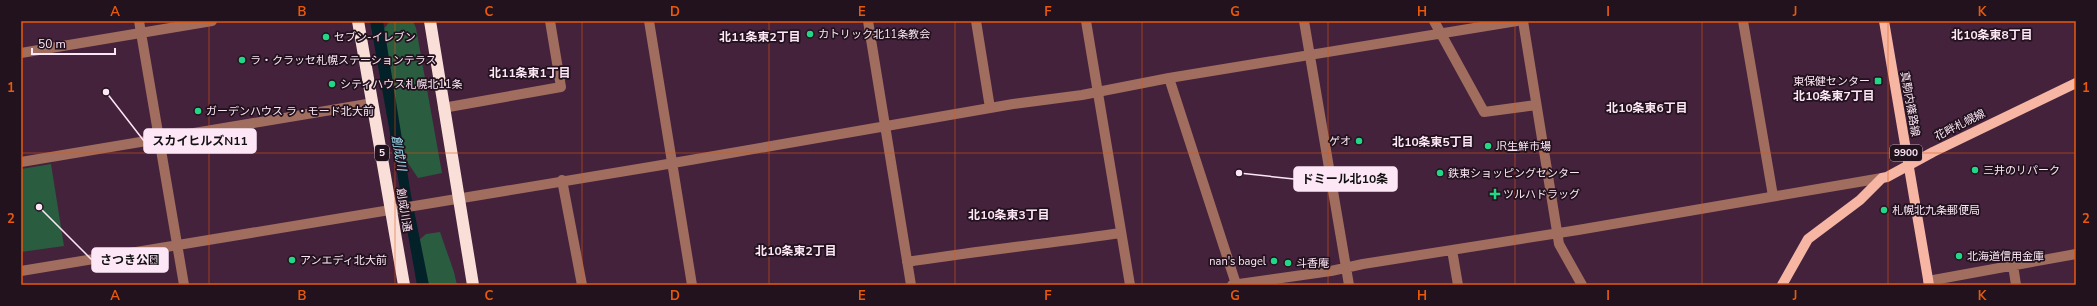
<svg xmlns="http://www.w3.org/2000/svg" width="2097" height="306" font-family="'Nunito Sans','Noto Sans JP',sans-serif">
  <style>
    .green { fill: #2a5c40 }
    .water { fill: #022129 }
    .lines { fill: none; stroke-linecap: round; stroke-linejoin: round }
    .minor { stroke: #a16d5e; stroke-width: 10 }
    .major { stroke: #f6b6a3; stroke-width: 10 }
    .highway { stroke: #f9dfd7; stroke-width: 12 }
    .grid { fill: none; stroke: #e8590c; stroke-width: 1; stroke-opacity: 0.55 }
    .poi-dot { fill: #22d887; stroke: #21121d; stroke-width: 1.5 }
    .labels { text-anchor: middle; dominant-baseline: central; stroke-width: 3.5; stroke-linejoin: round; paint-order: stroke }
    .shield { fill: #21121d; stroke: #bba6b5; stroke-width: 1 }
    .shield-label { font-size: 10px; font-weight: bold; fill: #fde6f6 }
    .poi-label { font-size: 11px; fill: #fde6f6; stroke: #21121d; text-anchor: start }
    .street-label { font-size: 11px; fill: #fde6f6; stroke: #21121d }
    .neighbourhood-label { font-size: 12px; font-weight: bold; fill: #fde6f6; stroke: #21121d }
    .water-label { font-size: 12px; font-style: italic; fill: #a0e7fb; stroke: #21121d }
    .leader { fill: none; stroke: #fde6f6; stroke-width: 1.5 }
    .callout-dot { fill: #fde6f6; stroke: #21121d; stroke-width: 1.5 }
    .callout { fill: #fde6f6; stroke: #fde6f6; stroke-width: 1.5 }
    .callout-label { font-size: 12px; text-anchor: middle; font-weight: bold; fill: #111 }
    .neatline { fill: none; stroke: #e8590c; stroke-width: 1.5 }
    .grid-label { font-size: 13px; text-anchor: middle; font-weight: bold; fill: #e8590c }
  </style>
  <rect width="100%" height="100%" fill="#44223c"/>
  <path class="green" d="M390,21H413L416,28L442,173L418,178L402,154L383,30Z
    M51,164L64,246L21,252V169Z
    M440,232L454,272L457,285H423L418,241L426,234Z"/>
  <path class="water" d="M370,21H383L411,195L429,285H417Z"/>
  <g class="lines">
    <path class="minor" d="M139,21L184,285
      M649,21L692,285
      M868,21L911,285
      M976,21L990,108
      M1086,21L1130,285
      M1304,21L1349,285
      M1434,21L1484,112L1536,105
      M1523,21L1559,244L1582,285
      M1743,21L1773,196
      M21,53L212,21
      M1169,78L1236,284
      M443,108L561,87L550,21
      M21,162L373,103
      M562,180L582,285
      M1452,250L1458,285
      M907,262C978,251 1050,243 1121,233
      M2013,265L2016,285
      M21,271L656,166L1013,104L1082,95L1169,78L1517,21
      M1928,281L2076,254
      M1232,285L1331,271L1363,264L1578,230L1882,178"/>
    <path class="major" d="M1884,21L1929,285
      M1782,285L1808,239L1860,200L1882,178L1887,177L1933,152L2076,83"/>
    <path class="highway" d="M358,21L404,285
      M430,21L473,285"/>
  </g>
  <path class="grid" d="M209,21V285M395,21V285M582,21V285M769,21V285M955,21V285M1142,21V285M1328,21V285M1515,21V285M1702,21V285M1888,21V285M21,153H2076"/>
  <g class="poi-dot">
    <circle cx="810" cy="34" r="4"/>
    <circle cx="326" cy="37" r="4"/>
    <circle cx="242" cy="60" r="4"/>
    <rect x="1874" y="77" width="8" height="8" rx="2"/>
    <circle cx="332" cy="84" r="4"/>
    <circle cx="198" cy="111" r="4"/>
    <circle cx="1359" cy="141" r="4"/>
    <circle cx="1488" cy="146" r="4"/>
    <circle cx="1975" cy="170" r="4"/>
    <circle cx="1440" cy="173" r="4"/>
    <path d="M1493 188h4v4h4v4h-4v4h-4v-4h-4v-4h4z"/>
    <circle cx="1884" cy="210" r="4"/>
    <circle cx="1959" cy="256" r="4"/>
    <circle cx="292" cy="260" r="4"/>
    <circle cx="1274" cy="261" r="4"/>
    <circle cx="1288" cy="263" r="4"/>
  </g>
  <g class="labels">
    <g class="shield">
      <rect x="375" y="145" width="14" height="16" rx="3"/>
      <rect x="1890" y="145" width="32" height="16" rx="3"/>
    </g>
    <g class="shield-label">
      <text x="382" y="153">5</text>
      <text x="1906" y="153">9900</text>
    </g>
    <g class="poi-label">
      <text x="818" y="34">カトリック北11条教会</text>
      <text x="334" y="37">セブン-イレブン</text>
      <text x="250" y="60">ラ・クラッセ札幌ステーションテラス</text>
      <text x="1870" y="81" text-anchor="end">東保健センター</text>
      <text x="340" y="84">シティハウス札幌北11条</text>
      <text x="206" y="111">ガーデンハウス ラ・モード北大前</text>
      <text x="1351" y="141" text-anchor="end">ゲオ</text>
      <text x="1496" y="146">JR生鮮市場</text>
      <text x="1983" y="170">三井のリパーク</text>
      <text x="1448" y="173">鉄東ショッピングセンター</text>
      <text x="1503" y="194">ツルハドラッグ</text>
      <text x="1892" y="210">札幌北九条郵便局</text>
      <text x="1967" y="256">北海道信用金庫</text>
      <text x="300" y="260">アンエディ北大前</text>
      <text x="1266" y="261" text-anchor="end">nan's bagel</text>
      <text x="1296" y="263">斗香庵</text>
    </g>
    <g class="street-label">
      <text transform="translate(1910 104) rotate(80)">真駒内篠路線</text>
      <text transform="translate(1960 125) rotate(-27)">花畔札幌線</text>
      <text transform="translate(404 210) rotate(81)">創成川通</text>
    </g>
    <g class="neighbourhood-label">
      <text x="1992" y="35">北10条東8丁目</text>
      <text x="760" y="37">北11条東2丁目</text>
      <text x="530" y="73">北11条東1丁目</text>
      <text x="1834" y="96">北10条東7丁目</text>
      <text x="1647" y="108">北10条東6丁目</text>
      <text x="1433" y="142">北10条東5丁目</text>
      <text x="1009" y="215">北10条東3丁目</text>
      <text x="796" y="251">北10条東2丁目</text>
    </g>
    <g class="water-label">
      <text transform="translate(399 153) rotate(80)">創成川</text>
    </g>
  </g>
  <path class="leader" d="M106 92L144 141M1239 173L1294 179M39 207L92 260"/>
  <g class="callout-dot">
    <circle cx="106" cy="92" r="4"/>
    <circle cx="1239" cy="173" r="4"/>
    <circle cx="39" cy="207" r="4"/>
  </g>
  <g class="callout">
    <rect x="144" y="129" width="112" height="24" rx="4"/>
    <rect x="1294" y="167" width="103" height="24" rx="4"/>
    <rect x="92" y="248" width="76" height="24" rx="4"/>
  </g>
  <g class="callout-label">
    <text x="200" y="145">スカイヒルズN11</text>
    <text x="1345" y="183">ドミール北10条</text>
    <text x="130" y="264">さつき公園</text>
  </g>
  <rect width="2097" height="306" fill="none" stroke="#21121d" stroke-width="44"/>
  <path d="M32 48v6h83v-6" fill="none" stroke="#fde6f6" stroke-width="2"/>
  <text x="38" y="48" font-size="12" fill="#fde6f6" stroke="#21121d" stroke-width="3" paint-order="stroke">50 m</text>
  <rect x="22" y="22" width="2053" height="262" class="neatline"/>
  <g class="grid-label">
    <text x="115" y="16">A</text>
    <text x="302" y="16">B</text>
    <text x="489" y="16">C</text>
    <text x="675" y="16">D</text>
    <text x="862" y="16">E</text>
    <text x="1048" y="16">F</text>
    <text x="1235" y="16">G</text>
    <text x="1422" y="16">H</text>
    <text x="1608" y="16">I</text>
    <text x="1795" y="16">J</text>
    <text x="1982" y="16">K</text>
    <text x="11" y="92">1</text>
    <text x="2086" y="92">1</text>
    <text x="11" y="223">2</text>
    <text x="2086" y="223">2</text>
    <text x="115" y="300">A</text>
    <text x="302" y="300">B</text>
    <text x="489" y="300">C</text>
    <text x="675" y="300">D</text>
    <text x="862" y="300">E</text>
    <text x="1048" y="300">F</text>
    <text x="1235" y="300">G</text>
    <text x="1422" y="300">H</text>
    <text x="1608" y="300">I</text>
    <text x="1795" y="300">J</text>
    <text x="1982" y="300">K</text>
  </g>
</svg>
